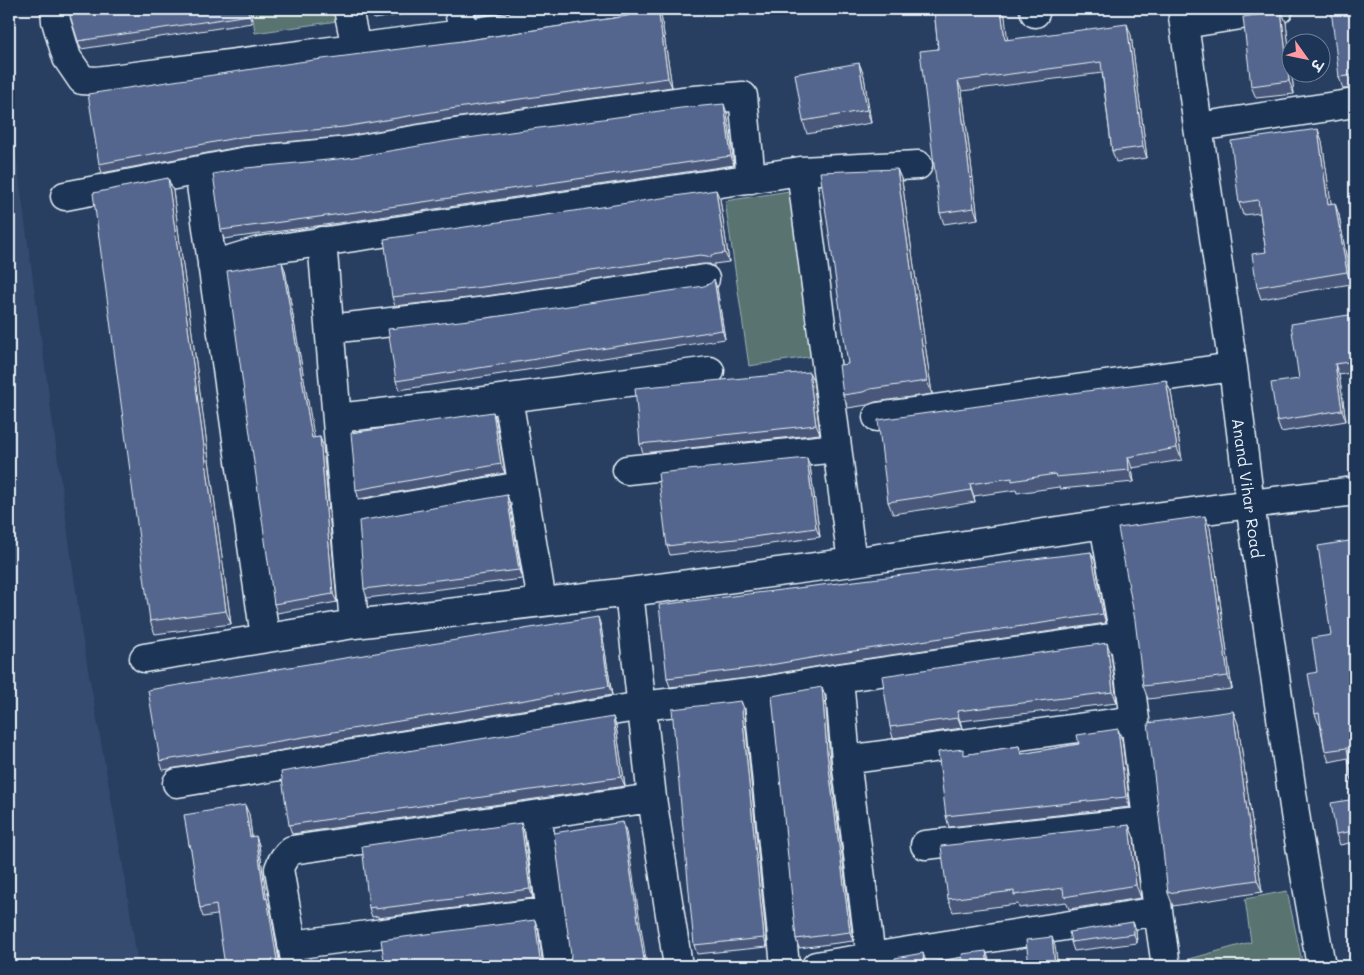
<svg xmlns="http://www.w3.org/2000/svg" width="1364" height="975" font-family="Mali,'Playpen Sans Deva',sans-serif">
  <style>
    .built { fill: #354b6f }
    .green { fill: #587370; stroke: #a0b2b4 }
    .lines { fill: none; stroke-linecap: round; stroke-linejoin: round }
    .minor-casing { stroke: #e8f1f8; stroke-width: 31 }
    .minor { stroke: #1d3557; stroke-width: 28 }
    .wall { fill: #48587a; stroke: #e8f1f8 }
    .shaded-wall { fill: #3b4763; stroke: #e8f1f8 }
    .building { fill: #54668e; stroke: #e8f1f8 }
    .labels { text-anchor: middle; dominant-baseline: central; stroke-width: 4; stroke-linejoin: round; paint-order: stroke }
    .street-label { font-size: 16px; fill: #e8f1f8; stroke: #1d3557 }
  </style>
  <rect width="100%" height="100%" fill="#283f62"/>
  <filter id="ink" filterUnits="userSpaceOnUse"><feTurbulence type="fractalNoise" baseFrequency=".02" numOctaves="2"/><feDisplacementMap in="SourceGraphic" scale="10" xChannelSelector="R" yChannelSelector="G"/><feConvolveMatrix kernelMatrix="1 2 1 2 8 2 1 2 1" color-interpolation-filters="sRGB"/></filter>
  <g filter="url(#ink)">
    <path class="built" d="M9,105L82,635L125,877L138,966H9Z"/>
    <path class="green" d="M252,9H336L337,21L255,33Z
      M796,190L821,355L749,366L725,201Z
      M1287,891L1303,966H1168V965L1251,942L1245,899Z"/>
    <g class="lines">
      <defs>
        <path id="minor" d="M55,9L56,21L67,58L82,80L96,81L463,34L628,9
          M348,9L356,48
          M459,9L463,34
          M1034,9L1035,13
          M1182,9L1198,127L1233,367L1250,504L1298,834L1321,966
          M1184,24L1279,9
          M1198,127L1355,103
          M199,171L265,637
          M801,171L852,562
          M65,196L247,161L349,151L455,133L682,101L743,96L751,179
          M322,241L354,624
          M212,265L259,251L801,171L918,165
          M330,329L488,311L705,279
          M508,398L542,602
          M877,417L1233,367
          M337,418L478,402L710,371
          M627,470L837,448
          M345,517L522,486
          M629,592L652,798L678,966
          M144,658L354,624L629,592L852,562L1104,524L1250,504L1355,491
          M839,678L846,760L871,958
          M758,692L785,966
          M846,760L1135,720
          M177,783L642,706L758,692L839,678L1124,636
          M537,815L559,966
          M925,845L1148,821
          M1158,911L1166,966
          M292,945L552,911
          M296,966L279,869C282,860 285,856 292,850L652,798
          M816,966L1158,911L1135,720L1124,636L1104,524"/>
      </defs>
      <use href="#minor" class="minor-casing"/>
      <use href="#minor" class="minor"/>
    </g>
    <path class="wall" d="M250,9L252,23L81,49L78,41Z
      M370,9H435L374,19Z
      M473,9H526L476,16Z
      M637,9H659L661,15L672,87L453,118L347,136L244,146L102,173L99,164L462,41L627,16L634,13Z
      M934,9H1004L1007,40L1131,35L1147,158L1116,162L1112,151L1102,73L962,91L978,219L944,224L940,213L938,49Z
      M1355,9V88L1343,89L1339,77Z
      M1281,10L1286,22L1294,94L1256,98L1251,86L1277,12Z
      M859,63L864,76L871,123L807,134L803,121Z
      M727,113L734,165L360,220L224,239L221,230L348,158Z
      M1322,141L1331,204L1339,215L1351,284L1261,299L1257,287L1266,252L1260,213L1243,215L1239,203Z
      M897,169L902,181L932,394L875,402L867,405L848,408L843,395L848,364Z
      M168,178L173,191L231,624L155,634L150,621Z
      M720,199L729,262L714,264V267L710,264H703L486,296L395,306L392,297Z
      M285,270L314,438L320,437L323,446L337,602L277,613L274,604Z
      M717,288L725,339L399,390L396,381L487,318Z
      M1355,314V372L1339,375L1346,421L1281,432L1277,421L1299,379Z
      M809,372L813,381L820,434L643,453L640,444Z
      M1171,392L1182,460L1132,468L1134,482L1060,489L1059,487L1017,493L1016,490L974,496L975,502L934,509V508L893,514L888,502Z
      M493,412L496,421L505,473L359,499L356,490Z
      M810,466L820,537L750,547L710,551V550L670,555L667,546Z
      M507,495L510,504L522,579L367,598L364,589Z
      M1210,528L1232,689L1148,699L1143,686Z
      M1355,540V842L1340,845L1336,834L1355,799L1348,758L1329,762L1325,751L1320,724H1319L1315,714L1317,672L1331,635Z
      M1091,552L1095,561L1106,623L837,663L756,677L670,687L667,678Z
      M601,626L612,695L163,770L160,761Z
      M1111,654L1117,703L960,721L962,728L893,738L890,727Z
      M822,687L825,696L830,762L853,941L799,948L796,939Z
      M741,701L744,709L767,947L697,954L694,945Z
      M1233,711L1238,724L1262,892L1173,906L1168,893Z
      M613,717L616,726L625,786L292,834L289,825Z
      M1118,729L1122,740L1130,807L949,827L946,816L965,755L1019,746L1022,754L1079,744Z
      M249,814L252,837L259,845L267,901L270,907L203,917L200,908L192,853L189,845Z
      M521,823L524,832L533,898L378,918V916L372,917L369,908Z
      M1129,825L1134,838L1141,898L1069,909L1066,902L1019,908L1018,904L953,912L948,899Z
      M1133,922L1136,930L1137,943L1074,951L1071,942Z"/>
    <path class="shaded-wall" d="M248,9H250L252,23L249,15Z
      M658,9L661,15L672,87L668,78Z
      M1001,9H1004L1009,51L1005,40Z
      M1281,10L1286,22L1294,94L1289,81Z
      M1127,24L1131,35L1147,158L1143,147Z
      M859,63L864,76L871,123L867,110Z
      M958,81L962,91L978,219L974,208Z
      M724,104L727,113L734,165L731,156Z
      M1318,129L1322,141L1333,216L1328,204Z
      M897,169L902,181L932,394L927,381Z
      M168,178L173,191L231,624L226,611Z
      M716,190L720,199L729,262L725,253Z
      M1335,203L1339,215L1351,284L1347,272Z
      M282,262L285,270L316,447L312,438Z
      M714,279L717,288L725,339L722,330Z
      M1335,364L1339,375L1346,421L1342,410Z
      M809,372L813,381L820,434L816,425Z
      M1166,380L1171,392L1182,460L1177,448Z
      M493,412L496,421L505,473L501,464Z
      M320,437L323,446L337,602L333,594Z
      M1128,457L1132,468L1134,482L1129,470Z
      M807,458L810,466L820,537L816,528Z
      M970,484L974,496L975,502L971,490Z
      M507,495L510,504L522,579L519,570Z
      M1205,516L1210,528L1232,689L1228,676Z
      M1091,552L1095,561L1106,623L1103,614Z
      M598,617L601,626L612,695L609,686Z
      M1107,643L1111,654L1117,703L1113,692Z
      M822,687L825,696L830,762L853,941L850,932L827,753Z
      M741,701L744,709L767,947L764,938Z
      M957,711L960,721L962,728L958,718Z
      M1233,711L1238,724L1262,892L1257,880Z
      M613,717L616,726L625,786L621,777Z
      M1118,729L1122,740L1130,807L1126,797Z
      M245,805L249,814L253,846L250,837Z
      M623,822L626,831L647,966H645Z
      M521,823L524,832L533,898L530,889Z
      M1129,825L1134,838L1141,898L1136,885Z
      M256,836L259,845L267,901L270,907L280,966L277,960L265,899Z
      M535,920L538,929L543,966L540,959Z
      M1133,922L1136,930L1137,943L1134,934Z
      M1052,937L1055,946L1058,966H1055Z
      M986,951L990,962L991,966H988Z
      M923,953L927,964H924Z"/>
    <path class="building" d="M68,9H248L249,15L78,41Z
      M637,9H658L668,78L450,109L344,127L241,137L99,164L88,94L299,62L462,41L627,16L634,13Z
      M934,9H1001L1005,40L1127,24L1143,147L1112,151L1101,62L958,81L974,208L940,213L920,51L938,49Z
      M1331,9H1355V75L1339,77Z
      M1281,10L1289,81L1251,86L1243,17L1277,12Z
      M859,63L867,110L803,121L795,74Z
      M724,104L731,156L356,212L221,230L213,174L246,168L348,158L454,140L681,108Z
      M1318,129L1328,204L1335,203L1347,272L1257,287L1252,254L1266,252L1258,200L1239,203L1231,141Z
      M897,169L927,381L870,389L863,392L843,395L839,365L848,364L820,172Z
      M168,178L226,611L150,621L93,193Z
      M716,190L725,253L711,255V258L707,256L700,255L483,287L392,297L384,239Z
      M282,262L312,438L320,437L333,594L274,604L227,271Z
      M714,279L722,330L396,381L388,329L487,318L704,286L711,283Z
      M1355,314V361L1335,364L1342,410L1277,421L1271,383L1299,379L1291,324Z
      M809,372L816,425L640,444L635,388Z
      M1166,380L1177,448L1128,457L1129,470L1056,477L1055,474L1012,481V478L970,484L971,490L930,497L929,496L888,502L878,420Z
      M493,412L501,464L356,490L351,433Z
      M807,458L816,528L746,538L707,542V541L667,546L658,473Z
      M507,495L519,570L364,589L359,521Z
      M1205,516L1228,676L1143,686L1135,620L1118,528Z
      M1355,540V838L1354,831L1336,834L1331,803L1355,799L1347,748L1325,751L1319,713L1315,714L1308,674L1317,672L1312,638L1331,635L1318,546Z
      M1091,552L1103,614L834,654L753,668L667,678L659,605Z
      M598,617L609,686L160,761L148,690Z
      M1107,643L1113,692L957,711L958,718L890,727L882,676Z
      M822,687L827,753L850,932L796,939L772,696Z
      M741,701L764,938L694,945L672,709Z
      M1233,711L1257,880L1168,893L1148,723Z
      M613,717L621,777L289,825L281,772Z
      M1118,729L1126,797L946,816L938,752L963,749V755L1019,746L1021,754L1079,744L1077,735Z
      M245,805L250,837L256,836L265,899L267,898L277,960L281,966H225L216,905L200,908L190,844L189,845L184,815Z
      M623,822L645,966H569L570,962L571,955L554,833Z
      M521,823L530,889L375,909V907L369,908L362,846Z
      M1129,825L1136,885L1064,897L1063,888L1014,895V891L948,899L941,846Z
      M535,920L540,959L543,966H385L381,940Z
      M1133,922L1134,934L1071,942L1069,932Z
      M1052,937L1055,966H1029L1026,940Z
      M986,951L988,966H870L895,963V958L923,953L924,964L963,960L962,954Z"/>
  </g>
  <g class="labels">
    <g class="street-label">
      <text transform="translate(1248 488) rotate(82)">Anand Vihar Road</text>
    </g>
  </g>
  <rect width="1364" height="975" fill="none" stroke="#1d3557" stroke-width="30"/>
  <rect x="15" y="15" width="1334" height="945" fill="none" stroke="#e8f1f8" stroke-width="2" filter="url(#ink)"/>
  <g transform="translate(1306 58) rotate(123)"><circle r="24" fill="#1d3557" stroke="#6e8097"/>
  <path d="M0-4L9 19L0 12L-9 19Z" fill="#ff9aa2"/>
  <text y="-8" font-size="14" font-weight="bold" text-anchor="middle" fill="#e8f1f8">उ</text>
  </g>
</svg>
